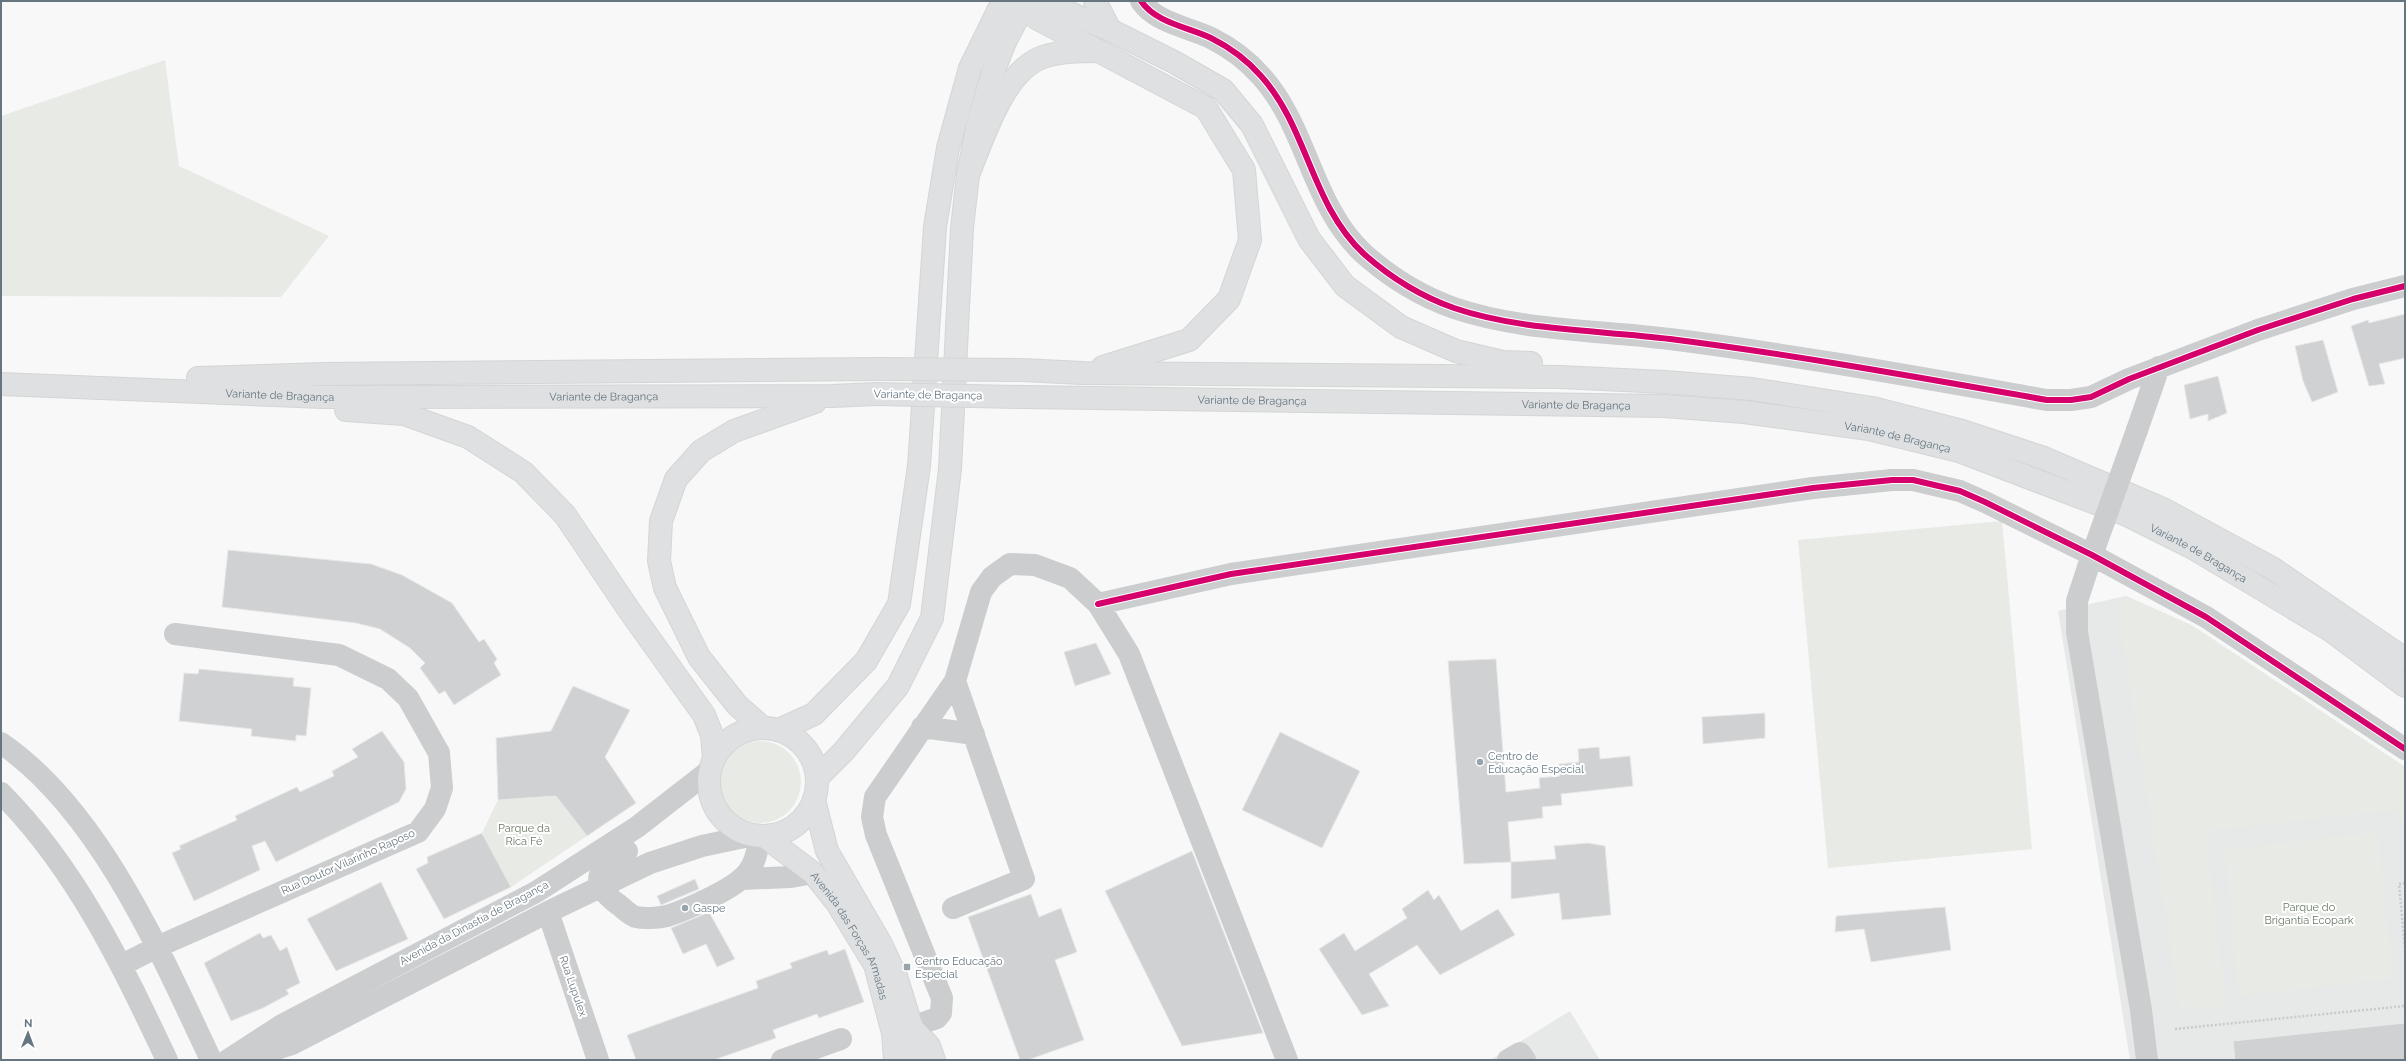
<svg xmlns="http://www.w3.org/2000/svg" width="2406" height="1061" font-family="Raleway,sans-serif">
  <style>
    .built { fill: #e7e8e8 }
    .green { fill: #e7eae5 }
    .building { fill: #cfd1d2; stroke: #e8e8e8 }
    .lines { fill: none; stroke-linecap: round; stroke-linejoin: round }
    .major-casing { stroke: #d4d5d6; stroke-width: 24 }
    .highway-casing { stroke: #d4d5d5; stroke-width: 24 }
    .path { stroke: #c9cacb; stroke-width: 2.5; stroke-dasharray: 2 2; stroke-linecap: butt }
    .minor { stroke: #cbcdce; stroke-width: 22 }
    .major { stroke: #dfe0e1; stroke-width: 22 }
    .highway { stroke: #dfe0e1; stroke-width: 22 }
    .highway-bridge-casing { stroke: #d4d5d5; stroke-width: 24; stroke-linecap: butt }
    .minor-bridge { stroke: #cbcdce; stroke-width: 22 }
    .highway-bridge { stroke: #dfe0e1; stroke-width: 22 }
    .cycleway-casing { stroke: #fff; stroke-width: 8 }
    .cycleway { stroke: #d6006c; stroke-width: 6 }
    .poi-dot { fill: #98a4ab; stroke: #fff; stroke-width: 1.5 }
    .labels { text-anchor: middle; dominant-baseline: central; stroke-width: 4; stroke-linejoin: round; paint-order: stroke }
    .street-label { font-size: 11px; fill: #657681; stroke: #fff }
    .poi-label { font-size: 11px; fill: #657681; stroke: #fff; text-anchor: start }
    .park-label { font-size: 11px; fill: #687a64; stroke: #fff }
  </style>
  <rect width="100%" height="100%" fill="#f8f8f8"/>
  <path class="built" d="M2126,596L2193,626L2405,767V1060H2130L2058,611Z
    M1570,1011L1600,1060H1490Z"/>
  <path class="green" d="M165,60L179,166L329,236L281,297L1,296V116Z
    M2002,521L2032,849L1828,868L1798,540Z
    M2126,596L2193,626L2405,767V843L2399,810L2206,831L2226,1008L2180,1010L2117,606Z
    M719 782a41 41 0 1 1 82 0a41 41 0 1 1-82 0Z
    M556,796L587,836L511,887L482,833L498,800Z
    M2378,832L2393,979L2238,996L2225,849Z"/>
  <path class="building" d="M2405,314V358L2379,364L2385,384L2369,386L2351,326L2368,320L2369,323Z
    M2323,340L2338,392L2312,402L2303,381L2295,346Z
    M2218,376L2227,413L2208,421V414L2190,419L2184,385Z
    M228,550L371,564L402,575L452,603L479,642L484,639L497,659L494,663L501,675L454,705L445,691L439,694L420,668L425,663L410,648L380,629L356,623L222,607Z
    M1096,643L1111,674L1075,686L1064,652Z
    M1496,659L1506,792L1540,788L1539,778L1560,776L1559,764L1579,762L1578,749L1599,747L1600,759L1630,756L1633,786L1561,794L1562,805L1542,807L1543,818L1508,822L1511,862L1464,864L1448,661Z
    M199,669L294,678L293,686L311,688L306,736L296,735V741L251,736L252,729L179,721L184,673L198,674Z
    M573,686L630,710L605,757L636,803L587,836L556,796L498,800L496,738L551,731Z
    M1765,713V738L1703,744L1702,717Z
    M382,731L404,762L406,789L399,802L276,862L265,841L252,846L260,870L194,901L172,853L181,849L179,846L237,820L235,816L297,787L300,792L334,776L332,771L358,757L352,749Z
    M1280,732L1360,771L1322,848L1242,810Z
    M482,833L511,887L444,919L416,869L428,863L427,857Z
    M1588,843L1605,846L1611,915L1562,920L1559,893L1511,899V862L1556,859L1554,846Z
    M1192,851L1263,1033L1182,1046L1105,891Z
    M695,879L699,889L661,905L657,896Z
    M381,882L408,939L336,971L307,919Z
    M1428,890L1434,900L1439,895L1461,931L1498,909L1515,935L1440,975L1417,945L1369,974L1389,1006L1362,1015L1319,949L1344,933L1355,951L1407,918L1402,909Z
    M1031,894L1039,917L1061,908L1077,952L1055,960L1084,1040L1028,1060H1020L968,917Z
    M1945,907L1951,950L1871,962L1864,929L1835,932L1836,916Z
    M709,912L735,959L717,967L706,944L683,954L671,928Z
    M260,933L263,938L271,935L280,951L287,947L300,983L286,990L289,994L263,1008L231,1021L204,963Z
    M845,949L864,1002L819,1018L817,1014L773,1030L776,1038L714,1060H636L627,1035L758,988L756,981L792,968L790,963L827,950L829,955Z
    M2405,1023V1060H2235L2233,1041Z"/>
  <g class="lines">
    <defs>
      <g id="major">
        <circle cx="763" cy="782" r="54"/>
        <path d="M779,730L814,714L866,661L899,604L919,466L935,227L948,148L970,68L1003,1"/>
        <path d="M817,778L844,751L898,686L932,618L950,469L962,228L968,175L978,123L993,72L1005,42L1026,1"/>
        <path d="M814,800L827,851L881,944L896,976L912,1028L913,1060"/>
        <path id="s1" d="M764,836L813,873L837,903L875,965L893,1033L895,1060"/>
        <path d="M912,1028L929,1046L934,1060"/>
      </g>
      <g id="highway">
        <path d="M1028,1L1036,18L1206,108L1244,170L1250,240L1229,299L1189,340L1103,367"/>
        <path d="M1042,1L1110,30L1174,62L1223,90L1252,125L1309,239L1345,286L1401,327L1456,351L1503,362L1531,363"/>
        <path d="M1095,1L1110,30"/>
        <path d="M997,13L1024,1"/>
        <path d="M968,175C983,139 1003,71 1043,57C1061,51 1079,51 1098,51"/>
        <path d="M1022,370L1082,373L1560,377L1665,382L1752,389L1872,408L1962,431L2044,458L2163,509L2272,568L2405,659"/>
        <path d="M198,378L323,374L879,369"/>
        <path id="s2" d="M1,384L323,397L832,396L876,394"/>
        <path id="s3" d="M1023,397L1664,406L1744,412L1869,429L1959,451L2127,515L2193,548L2330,630L2405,686"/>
        <path d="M346,410L404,414L468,437L523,472L565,515L629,610L704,715L712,735L714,758"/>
        <path d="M762,727L737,705L699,657L665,588L659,561L661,521L676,479L701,451L734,431L815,402"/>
      </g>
    </defs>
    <use href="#major" class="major-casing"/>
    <use href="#highway" class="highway-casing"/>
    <path class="path" d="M2405,883L2399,884L2405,949
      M2175,1029L2405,1006"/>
    <path class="minor" d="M1141,1C1156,23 1188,27 1211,38C1229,47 1247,60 1261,76C1308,128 1311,205 1364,254C1391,278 1420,296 1454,308C1521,331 1600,330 1670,339C1796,355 1922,378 2047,400H2071L2091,397L2129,379L2258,330L2353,299L2405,286
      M2137,430L2159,367
      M2092,555L2077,601V632L2141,1010L2147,1060
      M1098,604L1231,574L1813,488L1892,480H1913L1960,491L1985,502L2092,555L2206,617L2405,749
      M922,727L974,734
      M1,743C100,811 161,954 211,1060
      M1,793C76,868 122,965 167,1060
      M627,851C598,867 586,881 619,905C624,909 631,916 636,917C644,919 659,918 667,916C686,910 726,892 741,879C755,868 757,852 760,836
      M742,879L791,877L813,873
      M953,908L1024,879L955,681
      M548,912L598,1060
      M122,965L157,947L418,832L435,809L442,788L439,753L408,698L388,679L339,655L175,634
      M895,1033L937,1018L941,1013L942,998L876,835L872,817L875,797L955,681L981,592L992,577L1010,564L1035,565L1070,578L1098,604L1129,654L1287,1060
      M228,1060L282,1025L536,892L637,827L709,771
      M242,1060L292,1044L548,912L650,863L702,846L754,835
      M782,1060L841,1039
      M1508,1060L1520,1053L1525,1060"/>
    <use href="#major" class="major"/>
    <use href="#highway" class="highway"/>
    <defs>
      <path id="highway-bridge" d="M879,369L1022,370
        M876,394L1023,397"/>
    </defs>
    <use href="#highway-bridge" class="highway-bridge-casing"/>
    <path class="minor-bridge" d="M2092,555L2137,430"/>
    <use href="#highway-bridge" class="highway-bridge"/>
    <defs>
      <path id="cycleway" d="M1141,1C1156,23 1188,27 1211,38C1229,47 1247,60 1261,76C1308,128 1311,205 1364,254C1391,278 1420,296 1454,308C1521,331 1600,330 1670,339C1796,355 1922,378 2047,400H2071L2091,397L2129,379L2258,330L2353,299L2405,286
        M1098,604L1231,574L1813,488L1892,480H1913L1960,491L1985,502L2092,555L2206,617L2405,749"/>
    </defs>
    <use href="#cycleway" class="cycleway-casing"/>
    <use href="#cycleway" class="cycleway"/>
  </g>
  <g class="poi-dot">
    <circle cx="1480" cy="762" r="4"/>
    <circle cx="685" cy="908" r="4"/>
    <rect x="903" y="963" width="8" height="8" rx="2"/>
  </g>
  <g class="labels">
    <g class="street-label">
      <text stroke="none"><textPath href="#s2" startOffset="279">Variante de Bragança</textPath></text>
      <text transform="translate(928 395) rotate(1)">Variante de Bragança</text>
      <text stroke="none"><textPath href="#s2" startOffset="603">Variante de Bragança</textPath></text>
      <text stroke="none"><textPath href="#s3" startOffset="229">Variante de Bragança</textPath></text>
      <text stroke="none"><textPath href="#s3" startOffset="553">Variante de Bragança</textPath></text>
      <text stroke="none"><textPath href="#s3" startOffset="877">Variante de Bragança</textPath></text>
      <text stroke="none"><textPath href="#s3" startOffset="1201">Variante de Bragança</textPath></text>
      <text transform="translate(348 862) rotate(-24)">Rua Doutor Vilarinho Raposo</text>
      <text transform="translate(474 923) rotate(-28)">Avenida da Dinastia de Bragança</text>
      <text stroke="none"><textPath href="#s1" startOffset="135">Avenida das Forças Armadas</textPath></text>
      <text transform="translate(573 986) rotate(71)">Rua Lupulex</text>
    </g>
    <g class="poi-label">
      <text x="1488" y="756">Centro de<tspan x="1488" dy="13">Educação Especial</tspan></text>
      <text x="693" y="908">Gaspe</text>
      <text x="915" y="961">Centro Educação<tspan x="915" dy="13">Especial</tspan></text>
    </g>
    <g class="park-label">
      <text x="524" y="828">Parque da<tspan x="524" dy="13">Rica Fé</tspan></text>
      <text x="2309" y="907">Parque do<tspan x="2309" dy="13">Brigantia Ecopark</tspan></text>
    </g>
  </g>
  <rect width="2406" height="1061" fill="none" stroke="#657681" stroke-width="4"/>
  <g transform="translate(28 1033) rotate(1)" stroke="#ffffff" stroke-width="3" paint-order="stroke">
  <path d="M0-3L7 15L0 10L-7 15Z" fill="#657681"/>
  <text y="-6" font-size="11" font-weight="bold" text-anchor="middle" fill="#657681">N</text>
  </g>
</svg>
